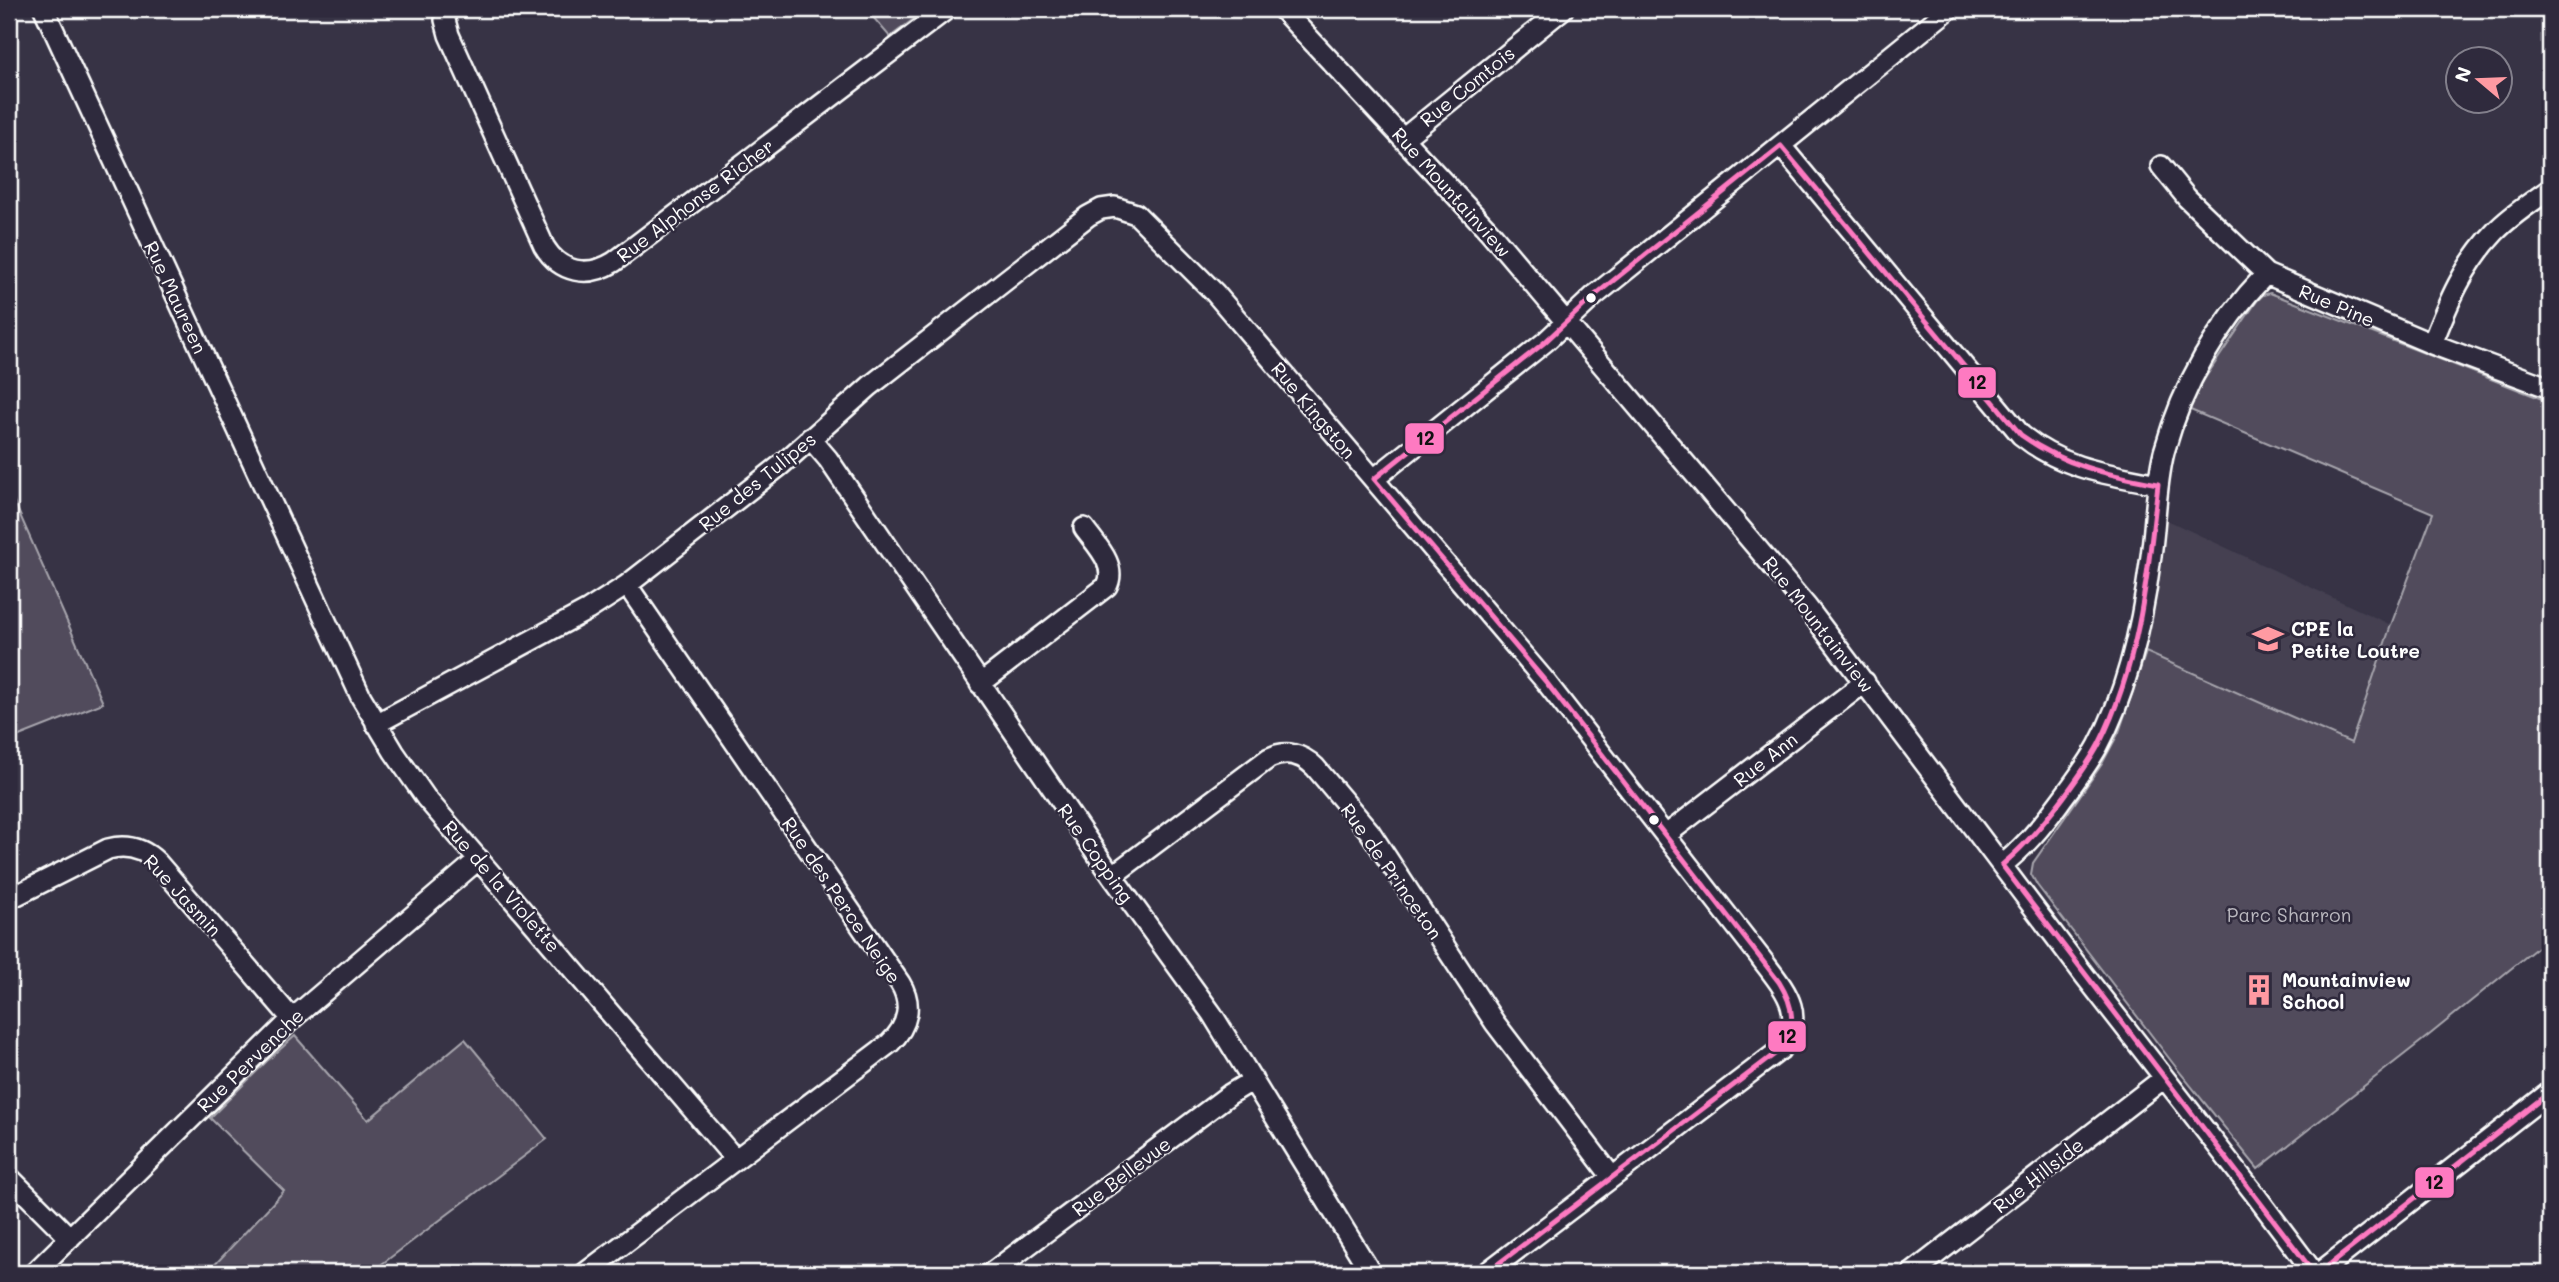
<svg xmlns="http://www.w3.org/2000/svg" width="2559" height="1282" font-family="Mali,sans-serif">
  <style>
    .built { fill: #444051 }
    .green { fill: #514c5c; stroke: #a8a6ae; stroke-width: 2 }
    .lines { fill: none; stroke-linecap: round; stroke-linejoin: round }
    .minor-casing { stroke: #fff; stroke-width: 24 }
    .minor { stroke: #2f2a3d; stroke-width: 19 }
    .bus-1-casing { stroke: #2f2a3d; stroke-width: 10 }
    .bus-1 { stroke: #fe7ac1; stroke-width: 5 }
    .bus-dot { fill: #fff; stroke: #2f2a3d; stroke-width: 2.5 }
    .labels { text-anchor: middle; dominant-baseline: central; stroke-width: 5; stroke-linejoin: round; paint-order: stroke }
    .street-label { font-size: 19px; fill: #fff; stroke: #2f2a3d }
    .poi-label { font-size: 19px; font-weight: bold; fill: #fff; stroke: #2f2a3d; text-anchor: start }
    .park-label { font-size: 19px; fill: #b9b7be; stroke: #2f2a3d }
    .line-badge { stroke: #2f2a3d; stroke-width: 2.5 }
    .pale-badge-label { font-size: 19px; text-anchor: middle; font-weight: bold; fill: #111 }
  </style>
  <rect width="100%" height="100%" fill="#373345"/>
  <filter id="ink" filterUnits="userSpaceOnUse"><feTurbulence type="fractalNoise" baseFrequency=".0143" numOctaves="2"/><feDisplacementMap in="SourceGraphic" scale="14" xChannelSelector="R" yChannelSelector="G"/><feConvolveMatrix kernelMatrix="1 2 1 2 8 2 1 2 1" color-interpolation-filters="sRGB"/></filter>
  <g filter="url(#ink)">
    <path class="built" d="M2165,519L2391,625L2350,743L2146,652L2154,614Z"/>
    <path class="green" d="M866,9H927L890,37Z
      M2270,293L2550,402V937L2428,1036L2258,1169L2178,1070L2037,885L2031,874L2033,863L2102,764L2119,732L2146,652L2351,743L2391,625L2433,513L2188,409L2201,384L2257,301L2263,295Z
      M9,490L103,703L9,740Z
      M295,1036L368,1120L465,1039L547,1139L370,1273H207L284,1191L210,1118L267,1061Z"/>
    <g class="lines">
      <defs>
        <path id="minor" d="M44,9L361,697L394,752L426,798L735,1159
          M446,9L445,20L449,35L544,246C560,273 588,278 614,262L947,9
          M1282,9L1489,231L1807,607L2085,976L2254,1193L2314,1273
          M1404,138L1563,9
          M1781,146L2021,435C2063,469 2107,474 2158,484
          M2161,166L2187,198L2266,274L2432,344L2550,388
          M2432,344C2448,303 2464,264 2495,232C2511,215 2532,202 2550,189
          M810,438L828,459L1112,876L1212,1014L1371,1273
          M1374,479L1545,342L1594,296L1949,9
          M980,684L1107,586C1118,565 1095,544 1084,528
          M376,724L588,610L627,585L781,465L870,386L1088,216L1101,209L1115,207L1136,214L1215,293L1546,682L1760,957C1783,988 1809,1013 1780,1050L1486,1273
          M1666,835L1865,682
          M2002,865C2025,847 2042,826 2059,803C2073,784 2087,766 2098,746C2128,690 2142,625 2150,563C2156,526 2155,488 2164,452C2183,384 2218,324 2266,274
          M1112,876L1269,758C1286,750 1302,754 1315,767L1370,832L1495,1023L1612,1177
          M9,899L108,849C127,844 143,848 157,862L292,1019
          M9,1177L70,1238
          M34,1273L292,1019L479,859
          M585,1273L890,1043C908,1026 913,1004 900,983L627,585
          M991,1273L1230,1094L1253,1080
          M1912,1273L2164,1078
          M2319,1273L2550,1092"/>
      </defs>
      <use href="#minor" class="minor-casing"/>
      <use href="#minor" class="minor"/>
      <defs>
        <path id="bus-1" d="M1486,1273L1780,1050C1797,1026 1794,1006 1779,982L1546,682L1374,479L1545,342L1594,296L1781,146L2021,435C2063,465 2108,475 2158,484C2148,573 2140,663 2099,744C2089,763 2076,780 2063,798C2045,822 2026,845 2002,865L2314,1273
          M2319,1273L2550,1092"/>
      </defs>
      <use href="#bus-1" class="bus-1-casing"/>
      <use href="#bus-1" class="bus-1"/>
    </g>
  </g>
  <defs>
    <symbol id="school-bare" viewBox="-9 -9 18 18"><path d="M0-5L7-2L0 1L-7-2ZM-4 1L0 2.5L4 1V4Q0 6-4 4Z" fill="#ff9aa2" stroke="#2f2a3d" stroke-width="2.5" paint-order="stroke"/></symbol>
    <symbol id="building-bare" viewBox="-9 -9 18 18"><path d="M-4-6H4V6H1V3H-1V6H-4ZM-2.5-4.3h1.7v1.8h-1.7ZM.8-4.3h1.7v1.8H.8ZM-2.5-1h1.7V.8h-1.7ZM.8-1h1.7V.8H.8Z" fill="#ff9aa2" stroke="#2f2a3d" stroke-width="2.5" paint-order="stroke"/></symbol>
  </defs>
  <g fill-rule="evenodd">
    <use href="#school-bare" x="2246" y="617" width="44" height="44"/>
    <use href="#building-bare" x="2237" y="968" width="44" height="44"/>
  </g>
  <g class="bus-dot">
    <circle cx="1591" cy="298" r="6"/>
    <circle cx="1654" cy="820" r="6"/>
  </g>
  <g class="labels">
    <g class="street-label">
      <text transform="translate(1467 86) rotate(-39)">Rue Comtois</text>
      <text transform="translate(1452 192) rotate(48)">Rue Mountainview</text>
      <text transform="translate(695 200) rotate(-37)">Rue Alphonse Richer</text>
      <text transform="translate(176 297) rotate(65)">Rue Maureen</text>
      <text transform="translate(2337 305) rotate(23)">Rue Pine</text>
      <text transform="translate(1314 410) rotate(50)">Rue Kingston</text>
      <text transform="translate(757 481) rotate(-39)">Rue des Tulipes</text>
      <text transform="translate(1819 624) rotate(52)">Rue Mountainview</text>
      <text transform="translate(1765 759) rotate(-38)">Rue Ann</text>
      <text transform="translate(1096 853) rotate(55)">Rue Copping</text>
      <text transform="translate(1392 871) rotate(55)">Rue de Princeton</text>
      <text transform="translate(502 886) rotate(49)">Rue de la Violette</text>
      <text transform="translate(183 895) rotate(47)">Rue Jasmin</text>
      <text transform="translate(842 900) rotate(56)">Rue des Perce Neige</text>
      <text transform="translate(250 1060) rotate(-44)">Rue Pervenche</text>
      <text transform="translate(2038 1175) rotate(-38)">Rue Hillside</text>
      <text transform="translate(1121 1176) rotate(-37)">Rue Bellevue</text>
    </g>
    <g class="poi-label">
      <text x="2291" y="628">CPE la<tspan x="2291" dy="22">Petite Loutre</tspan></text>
      <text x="2282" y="979">Mountainview<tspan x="2282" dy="22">School</tspan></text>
    </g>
    <g class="park-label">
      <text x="2289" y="914">Parc Sharron</text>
    </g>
  </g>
  <g class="line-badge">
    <rect x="1957" y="366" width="40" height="33" rx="7" fill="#fe7ac1"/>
    <rect x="1404" y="422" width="41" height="33" rx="7" fill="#fe7ac1"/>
    <rect x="1767" y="1020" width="40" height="33" rx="7" fill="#fe7ac1"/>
    <rect x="2414" y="1166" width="41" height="33" rx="7" fill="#fe7ac1"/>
  </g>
  <g class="pale-badge-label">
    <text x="1977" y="389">12</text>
    <text x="1425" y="445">12</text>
    <text x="1787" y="1043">12</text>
    <text x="2434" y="1189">12</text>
  </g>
  <rect width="2559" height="1282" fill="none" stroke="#2f2a3d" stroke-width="35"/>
  <rect x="18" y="18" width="2524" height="1247" fill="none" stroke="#fff" stroke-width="2.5" filter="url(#ink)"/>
  <g transform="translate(2479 80) rotate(289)"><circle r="33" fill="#2f2a3d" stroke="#827f8b" stroke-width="2"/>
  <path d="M0-5L12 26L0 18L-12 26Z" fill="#ff9aa2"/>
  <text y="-10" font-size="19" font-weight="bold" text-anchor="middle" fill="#ffffff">N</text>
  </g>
</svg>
